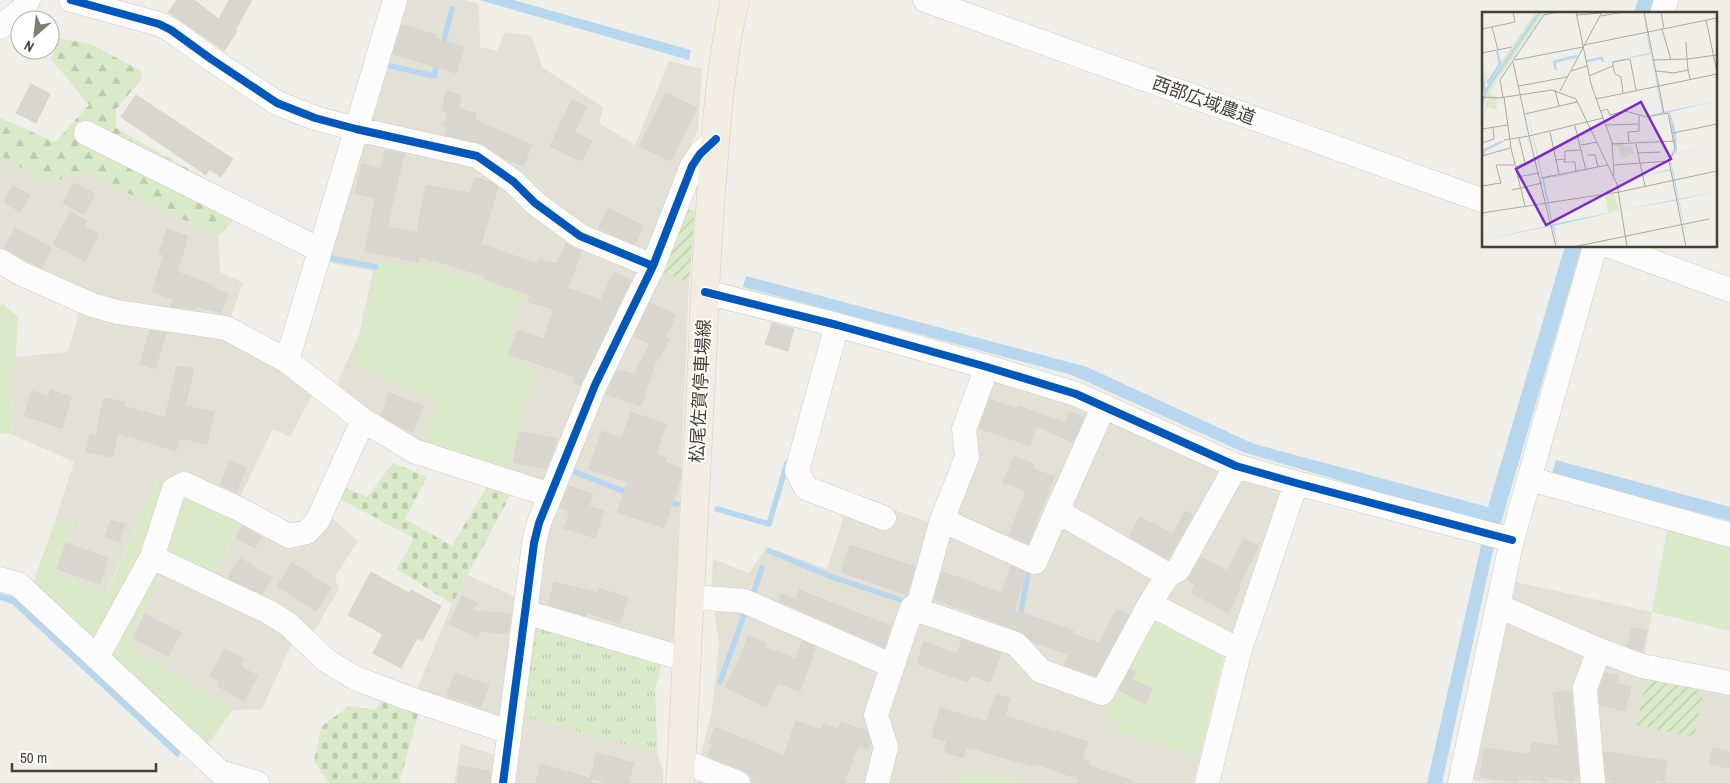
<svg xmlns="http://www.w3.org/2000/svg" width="1730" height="783" font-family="'Archivo Narrow','Noto Sans JP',sans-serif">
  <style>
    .residential { fill: #e3e0d5 }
    .grass { fill: #daeac8 }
    .forest { fill: url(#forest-firs) }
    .cemetery { fill: url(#cemetery-stones) }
    .park { fill: url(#park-tufts) }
    .garden { fill: url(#garden-furrows) }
    .water { fill: #b8d6ee }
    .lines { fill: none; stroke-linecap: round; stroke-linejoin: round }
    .stream { stroke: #b8d6ee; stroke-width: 5.5 }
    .building { fill: #d9d6d0; stroke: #d7d5ce }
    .minor-casing { stroke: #cdcbc5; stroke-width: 25 }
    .major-casing { stroke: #d1cbb5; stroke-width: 29 }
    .minor { stroke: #fdfcfc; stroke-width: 24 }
    .major { stroke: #f1ede2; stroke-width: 28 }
    .cycleway-casing { stroke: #fff; stroke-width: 11 }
    .cycleway { stroke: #0057b8; stroke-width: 8 }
    .labels { text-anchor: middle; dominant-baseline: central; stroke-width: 4; stroke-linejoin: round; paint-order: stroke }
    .street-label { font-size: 18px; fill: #453f34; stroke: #fff }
    .inset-river { fill: none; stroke: #b8d6ee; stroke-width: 2.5 }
    .inset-road { fill: none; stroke: #aba8a0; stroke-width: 1 }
    .view { fill: #7b2cbf; fill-opacity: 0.15; stroke: #7b2cbf; stroke-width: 2.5 }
    .inset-edge { fill: none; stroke: #453f34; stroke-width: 2.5 }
  </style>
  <defs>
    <pattern id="forest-firs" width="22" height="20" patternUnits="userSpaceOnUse" patternTransform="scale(1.25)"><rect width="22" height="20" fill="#daeac8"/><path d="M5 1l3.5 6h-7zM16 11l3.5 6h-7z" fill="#bccaac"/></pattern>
    <pattern id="cemetery-stones" width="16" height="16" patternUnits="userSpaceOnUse" patternTransform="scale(1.25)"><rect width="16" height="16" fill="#daeac8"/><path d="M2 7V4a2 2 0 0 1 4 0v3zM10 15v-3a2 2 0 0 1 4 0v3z" fill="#bccaac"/></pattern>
    <pattern id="park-tufts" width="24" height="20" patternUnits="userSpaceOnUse" patternTransform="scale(1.25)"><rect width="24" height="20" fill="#daeac8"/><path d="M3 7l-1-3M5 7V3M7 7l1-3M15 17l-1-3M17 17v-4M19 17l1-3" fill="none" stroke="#bccaac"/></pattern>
    <pattern id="garden-furrows" width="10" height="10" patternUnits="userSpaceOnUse" patternTransform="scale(1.25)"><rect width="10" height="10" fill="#daeac8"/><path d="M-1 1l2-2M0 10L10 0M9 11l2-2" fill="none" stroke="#bccaac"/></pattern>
  </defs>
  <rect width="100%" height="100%" fill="#efeee8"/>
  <path class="residential" d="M399,0H464L479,4L480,47L497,51L505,32L531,36L543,68L603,107L599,123L635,145L669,61L702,69L698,128L670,202L682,209L695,210L689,282L674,635L663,658L655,689L657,753L663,771V783H454L461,744L498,756L500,733L415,694L452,604L467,575L516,597L543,501L342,413L338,381L359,335L373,271L321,261Z
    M0,155L47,184L84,172L218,236L220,272L243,283L223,339L315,390L290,437L273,429L238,501L290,529L326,513L358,541L335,577L339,589L310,638L292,643L262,709L233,710L137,651L129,641L167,566L215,574L239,525L158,478L105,595L57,573L74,522L55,521L74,462L11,434L15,357L68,352L80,310L0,271Z
    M975,375L1110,413L1282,486L1224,657L1156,620L1117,731L1200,756L1193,783H1025L971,769L958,780V783H699L701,754L712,711L719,643L711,591L713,559L749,573L767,547L827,569L851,495L929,522L957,455Z
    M1516,582L1652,612L1644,659L1730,676V783H1493L1473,780Z"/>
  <path class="grass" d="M379,262L429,266L522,294L505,356L537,368L507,472L419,442L439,401L353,365Z
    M2,303L18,317L11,434L0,433V306Z
    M158,478L239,525L215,574L167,566L129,641L137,651L233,710L205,748L32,586L55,521L74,522L57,572L106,595Z
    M1668,524L1730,541V631L1652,612Z
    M1156,619L1224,657L1200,756L1117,731L1101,702Z
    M971,769L1025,783H958V780Z"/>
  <path class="forest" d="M60,38L93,45L141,71L142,79L116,109V128L236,196L232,222L218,236L84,172L47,184L0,155V118L55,142L89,105L51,59Z"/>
  <path class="cemetery" d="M393,463L427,477L405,519L452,546L489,483L513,490L452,604L397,569L414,538L334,496L339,485L367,497Z
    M387,693L420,708L399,783H329L314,761L321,727L349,706L375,710Z"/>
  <path class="park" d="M535,620L663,658L655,689L657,753L522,716Z"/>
  <path class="garden" d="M682,209L695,210L689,282L659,271Z
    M1648,676L1705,684L1694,737L1636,725Z"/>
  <path class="water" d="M479,0H513L691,50L689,60Z
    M1638,0H1655L1651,14H1634Z
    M1565,246H1582L1493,550L1442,783H1427L1486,524L1243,452L1072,375L743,287L746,276L1087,367L1254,444L1488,507Z
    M1556,460L1730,507V521L1552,474Z
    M0,593L14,597L181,751L178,758L12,604L0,600Z"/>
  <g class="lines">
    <path class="stream" d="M442,48L452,9
      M384,69L386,65L434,76L438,60
      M330,253L329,258L376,267
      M570,470L620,490L632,493
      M667,502L678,504
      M717,509L769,524L787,463
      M769,551L835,578L910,603
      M752,597L762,568
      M1014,637H1016L1030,565
      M720,682L746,610"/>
  </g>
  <path class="building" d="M177,0H194L219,19L229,0H252L235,30L237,31L224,51L168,12Z
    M402,25L436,35L435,39L464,47L456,73L393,54Z
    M31,84L50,94L36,123L16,113Z
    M446,91L461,96L458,108L476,114L475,120L532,145L523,166L502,157L480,143L445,135L448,127L444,125L448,112L442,110Z
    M666,93L697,108L671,161L639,146Z
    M136,95L233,159L221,177L209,169L206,175L121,117Z
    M572,100L587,107L574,132L592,141L581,161L550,146Z
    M385,150L404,154L387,227L417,233L426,185L470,193L475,177L490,182L498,187L481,244L538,264L539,260L557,264L566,243L582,252L567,288L601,300L614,272L631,280L580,385L573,383L575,377L509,354L518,330L544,339L554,309L528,302L530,295L484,279L485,276L419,256L418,262L365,251L375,198L355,193L362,164L381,169Z
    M74,183L95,194L84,215L63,203Z
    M13,186L30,195L20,212L4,202Z
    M608,208L644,226L635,244L598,228Z
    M70,212L87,221L84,226L99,234L85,261L53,244Z
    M15,228L52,248L42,268L4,248Z
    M167,229L188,236L177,272L213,285L212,288L228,294L221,313L196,306L195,309L171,306L173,299L152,292L164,255L159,253Z
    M650,303L676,315L665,337L669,339L658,361L656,360L641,406L606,394L618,370L634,375L650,344L634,336Z
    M772,323L794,329L788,351L765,344Z
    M150,331L166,333L155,369L140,364Z
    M177,366L194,369L185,406L214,412L207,444L180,438L176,451L118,433L113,457L86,452L90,434L96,436L104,398L125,402L124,406L165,418Z
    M51,390L71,397L62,428L24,416L32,391L49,396Z
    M389,393L423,406L413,432L403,428L381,415Z
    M990,399L1017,409L1018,406L1065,423L1069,412L1084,417L1073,442L1036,426L1030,446L979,428Z
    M631,412L666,424L656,454L666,458L665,462L681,468V478L664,528L617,512L628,482L589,469L602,431L622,438Z
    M519,432L557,439L546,469L513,462Z
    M1014,456L1034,464L1032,468L1054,477L1028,544L1009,535L1026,491L1003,482Z
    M230,461L246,468L236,492L220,485Z
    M569,486L593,494L589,506L604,511L595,538L564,528L570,512L560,508Z
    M1185,511L1193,515L1168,559L1129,537L1140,517L1173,534Z
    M111,520L125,524L119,542L105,537Z
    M242,526L261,537L255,548L236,538Z
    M1244,539L1259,546L1238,587L1240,588L1228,613L1191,592L1195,584L1187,580L1201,557L1227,571Z
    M66,543L108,558L100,584L57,569Z
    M850,545L915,567L907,595L841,572Z
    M240,558L272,578L262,594L228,578Z
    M292,563L331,588L316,611L277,586Z
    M1011,566L1026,573L1014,610L1074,631L1073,634L1099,643L1117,609L1129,615L1096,676L1064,665L1068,654L1033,642L1020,631L934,599L942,572L1002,593Z
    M371,572L409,593L411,590L441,606L422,641L417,638L401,668L373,653L383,634L348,615Z
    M554,582L598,593L599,588L628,598L619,624L587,612L586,616L548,604Z
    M799,590L891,626L884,647L779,601L781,594L796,600Z
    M462,596L477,603L473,611L511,614L508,634L481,631L478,637L449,624Z
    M145,614L181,633L168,656L133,638Z
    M1632,628L1647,631L1642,651L1627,646Z
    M748,636L767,643L766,648L796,659L802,641L816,647L800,691L778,683L766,707L725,687L740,658Z
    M962,640L1001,653L990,682L970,675L968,682L917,664L924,642L957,654Z
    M225,649L244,659L240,666L258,676L244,701L218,686L220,682L210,676Z
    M1130,669L1136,672L1132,679L1152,689L1145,704L1119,690Z
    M455,673L489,685L481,707L447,695Z
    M1605,673L1618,676L1616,683L1631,687L1625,711L1600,705L1599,690Z
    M1571,691L1579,777L1574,776V781L1547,777V782L1518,778L1517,782L1480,777L1484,748L1530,755L1532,742L1559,746L1553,693Z
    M996,694L1010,699L1005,716L1088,742L1082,759L1089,761L1088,765L1132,781V783H1077L1079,779L1034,763L1032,766L974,749L966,747L963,758L944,752L947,741L932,737L940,708L987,722Z
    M796,721L821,730L824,724L838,729L841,722L867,731L870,743L868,749L858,746L844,783H758L751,780V775L743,770L708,756L713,745L709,742L715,727L784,756Z
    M1713,748L1730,752V768L1709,764Z
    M1604,752L1667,761L1664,781L1656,780L1655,783H1621L1607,781Z
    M597,753L634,763L628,783H610L590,778Z
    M541,764L592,779L591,783H536Z
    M460,766L491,772L490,783H457Z"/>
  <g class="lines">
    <defs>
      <path id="minor" d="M71,0L159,24L171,30L211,59L277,103L315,118L356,129L477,156L514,182L535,203L580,236L653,266
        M925,0L1484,201
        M1662,14L1666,0
        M0,27L23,9L28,0
        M86,133L320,250
        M1610,246L1730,290
        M0,261L20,273L92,305L117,312L226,328L287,361L363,420L414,451L550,495
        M705,292L837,325L987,367L1076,394L1236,466L1296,483L1512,540
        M837,325L797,471L806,488L884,518
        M287,361L395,0
        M1104,406L1057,511L1168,575L1150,604
        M1530,479L1730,535
        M942,520L1035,562L1057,511
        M152,557L174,489L184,484L237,508L289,536L307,532L318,520L363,420
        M1168,575L1178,570L1236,466
        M0,579L18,584L220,772L257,783
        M691,602L706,598L744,601L891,665
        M1498,606L1599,650L1642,666L1730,683
        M912,608L1016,644L1041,671L1102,693L1150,604L1227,644L1240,649
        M525,612L688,660
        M97,657L152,557L269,612L288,624L327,661L355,678L408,698L509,732
        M682,763L695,766L738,783
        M503,783L534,543L539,523L595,385L653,266L692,166L700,154L716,139
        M877,783L886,747L876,715L912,608L919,603L942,520L967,457L964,429L987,367
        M1207,783L1240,649L1296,483
        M1460,783L1512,540L1595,246
        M1593,783L1585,688L1599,650"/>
      <path id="major" d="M680,783C689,636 696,489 703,341C705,280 709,218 714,156C718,104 723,52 735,0"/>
    </defs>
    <use href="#minor" class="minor-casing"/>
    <use href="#major" class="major-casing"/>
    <use href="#minor" class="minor"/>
    <use href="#major" class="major"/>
    <defs>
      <path id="cycleway" d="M71,0L159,24L171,30L211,59L277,103L315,118L356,129L477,156L514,182L535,203L580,236L653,266
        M705,292L837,325L987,367L1076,394L1236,466L1296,483L1512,540
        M503,783L534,543L539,523L595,385L653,266L692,166L700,154L716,139"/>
    </defs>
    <use href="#cycleway" class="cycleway-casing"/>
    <use href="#cycleway" class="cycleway"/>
  </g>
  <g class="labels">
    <g class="street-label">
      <text transform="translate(1204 100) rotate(20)">西部広域農道</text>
      <text transform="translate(700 391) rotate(-87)">松尾佐賀停車場線</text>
    </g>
  </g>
  <g transform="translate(1482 12)">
    <rect width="235" height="235" fill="#efeee8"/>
    <path d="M53,0L55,3L14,63L7,73L4,72L0,45L6,70ZM59,0L62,2L12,73L8,83L14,84L15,98L5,95L0,111L6,79ZM142,131V135L150,134L152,142L140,146L134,132ZM132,182L137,198L126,201L123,183Z" fill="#daeac8"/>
    <path d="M161,0L181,100L235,89L188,100L194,121L195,141L235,133L192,142L189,148L197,187L235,179L197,188L207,235L196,188L141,198L196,187L190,158L137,169L190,157L188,148L191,142L194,141L187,100L165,104L180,100L169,42L121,51L168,41ZM42,84L61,166L125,155L62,167L71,212L137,199L72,214L76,235L70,214L0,228L70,213Z" fill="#b8d6ee"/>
    <path class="inset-river" d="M105,49L120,46L121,50M74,58L72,50L95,44M0,61L3,80M6,70L18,52L15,39M0,94L5,77L58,0M2,143L1,139L21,129"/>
    <path class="inset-road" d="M162,0L182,101M179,0L182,17M95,3L119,1M119,4L141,0M224,8L235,60M10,15L16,38M0,17L33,10L31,0M180,17L189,48M102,33L235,6M0,41L30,35M33,48L101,35M172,48L205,47L204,30M31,50L47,124L121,106L109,72L94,0M131,54V50L148,47L154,78M206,58L205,47L235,43M89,59L105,54M174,59L192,61L206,58L208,67M107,64L131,54L133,62L139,65L141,81M37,74L85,65M73,78L77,94M78,79L120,0M0,85L17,86L70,78L94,87L135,172L145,235M21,85L18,68L62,3L75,0M22,85L29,136L43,194M114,87L235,62M119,99L125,97L128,103L143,99L165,105L186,101L193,137L187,149L204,235M43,102L95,90M121,106L130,130L132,164M124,113L157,112V103M93,114L104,158M0,117L26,113M68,120L77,162M191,121L235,112M22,128L47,124L74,235M147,130L146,120L157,119V112M0,131L12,127L11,115M130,132L192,129M154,132L163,174M99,133L115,130M156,141L178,140M105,143H113L116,155M0,144L28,136M83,147L82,150H93L94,160M74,148L83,147V139L99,138M132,153L187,149M33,155L43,151L37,126M35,165L57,161M59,166L126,153M0,174L19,171L14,153H32M30,178L60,171M0,201L137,180L235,159M91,235L227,207"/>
    <path class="view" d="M159,90L189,147L64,213L34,157Z"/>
    <rect width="235" height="235" class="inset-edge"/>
  </g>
  <g transform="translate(35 35) rotate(208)"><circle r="24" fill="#ffffff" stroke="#b5b2ae"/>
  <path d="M0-4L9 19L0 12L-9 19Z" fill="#807c73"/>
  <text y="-8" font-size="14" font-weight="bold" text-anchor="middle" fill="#453f34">N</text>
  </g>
  <path d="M12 763v8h144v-8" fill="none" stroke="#453f34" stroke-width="2.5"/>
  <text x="20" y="763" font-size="15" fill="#453f34" stroke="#ffffff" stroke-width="4" paint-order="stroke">50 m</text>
</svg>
